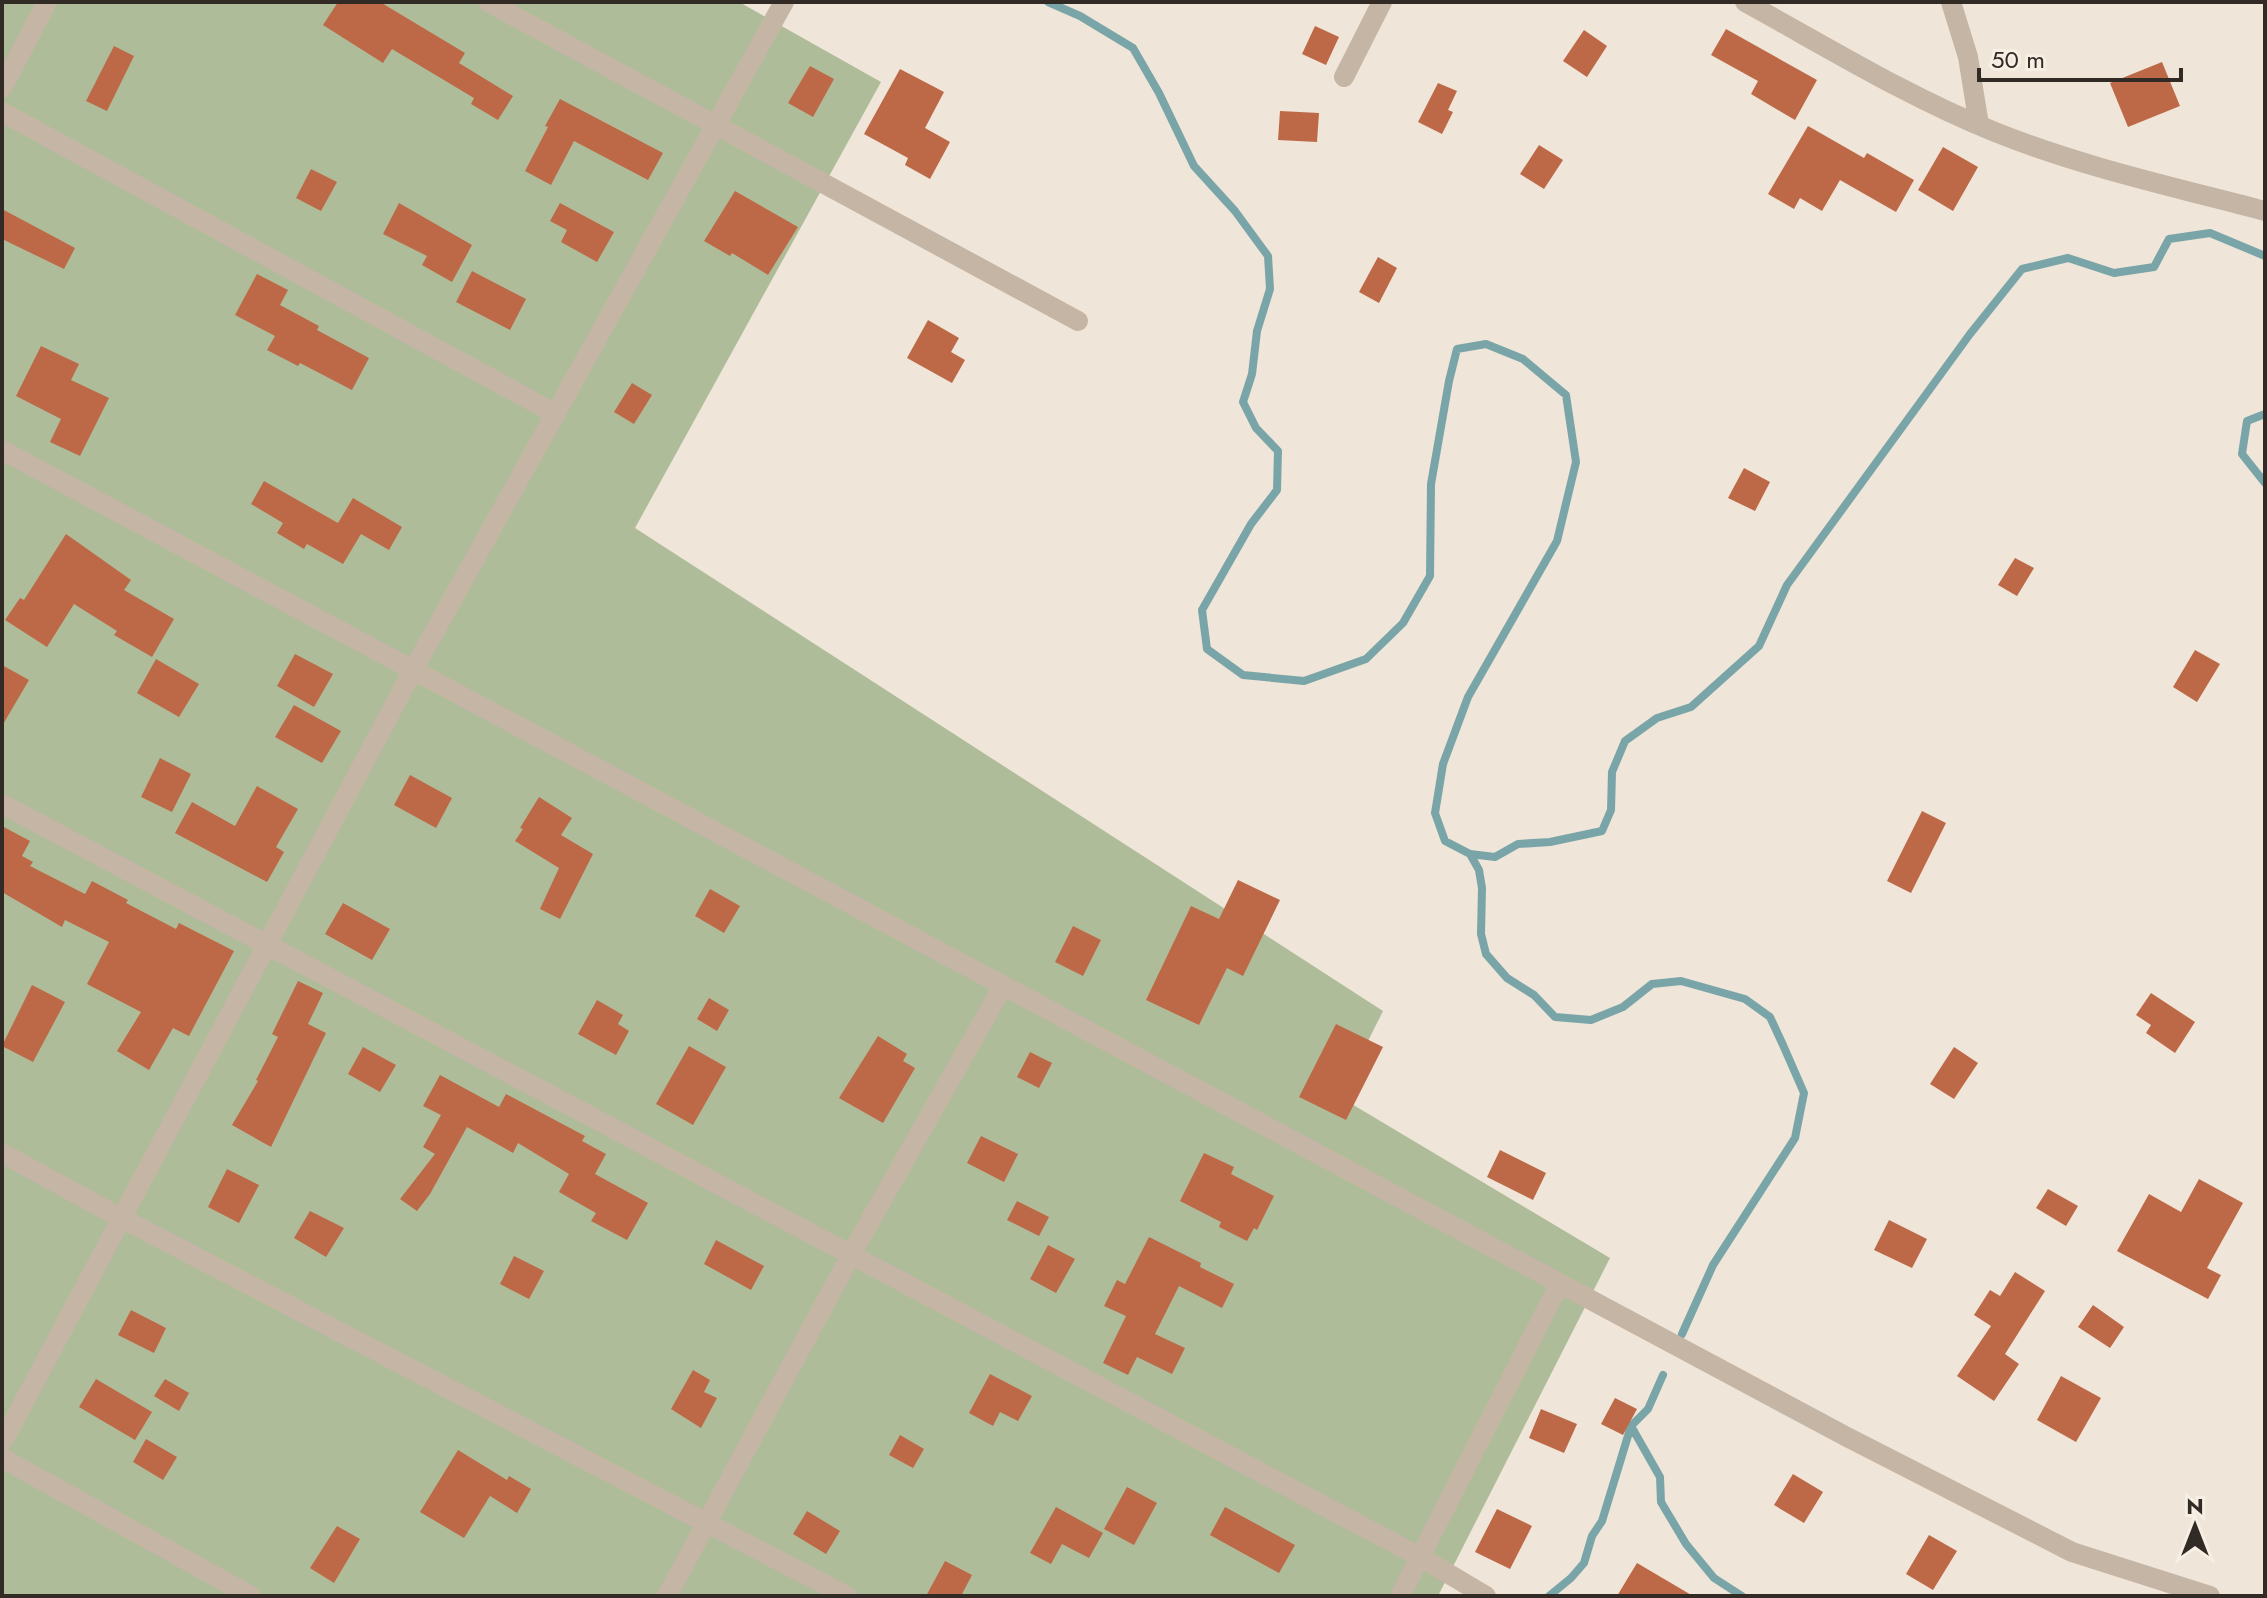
<svg xmlns="http://www.w3.org/2000/svg" width="2267" height="1598" font-family="Jost,sans-serif">
  <style>
    .green { fill: #afbc99 }
    .lines { fill: none; stroke-linecap: round; stroke-linejoin: round }
    .stream { stroke: #79a5a9; stroke-width: 8 }
    .building { fill: #bd6947 }
    .minor { stroke: #c5b5a5; stroke-width: 20 }
  </style>
  <rect width="100%" height="100%" fill="#efe5d8"/>
  <path class="green" d="M2,2H739L881,82L635,528L1383,1011L1340,1097L1610,1258L1438,1596H2Z"/>
  <g class="lines">
    <path class="stream" d="M1048,2L1080,16L1133,48L1159,93L1194,166L1235,211L1268,256L1270,289L1257,331L1252,374L1243,402L1256,428L1278,451L1277,490L1251,524L1202,610L1207,649L1243,675L1304,681L1366,659L1403,623L1430,576L1431,484L1449,381L1457,349L1486,344L1523,359L1566,395L1576,462L1557,541L1468,697L1443,764L1435,813L1445,841L1470,854L1495,857L1518,844L1550,842L1602,831L1611,810L1612,772L1625,741L1657,718L1691,707L1759,646L1787,585L1970,334L2022,269L2068,258L2114,273L2154,267L2169,239L2210,233L2265,256
      M2265,414L2247,421L2242,454L2265,483
      M1470,854L1479,870L1482,888L1481,934L1486,954L1507,978L1534,995L1555,1017L1591,1020L1623,1007L1652,984L1681,981L1745,999L1770,1017L1783,1045L1804,1093L1795,1138L1713,1265L1682,1334
      M1631,1426L1660,1477L1661,1502L1686,1544L1714,1578L1742,1596
      M1549,1596L1571,1578L1584,1563L1592,1536L1602,1521L1631,1426L1648,1409L1663,1375"/>
  </g>
  <path class="building" d="M338,2H380L465,53L459,63L513,96L498,120L471,104L474,98L392,49L383,63L323,25Z
    M1315,26L1339,37L1326,65L1302,54Z
    M1726,29L1817,80L1795,120L1751,94L1758,81L1711,55Z
    M1584,30L1607,46L1587,77L1563,61Z
    M114,46L134,56L107,111L86,101Z
    M2162,62L2180,106L2128,127L2110,83Z
    M810,66L834,79L813,117L788,103Z
    M900,69L944,92L925,128L950,142L930,179L905,165L908,158L864,134Z
    M1438,83L1457,91L1448,110L1453,112L1442,134L1418,122Z
    M560,99L663,153L648,180L574,141L551,185L525,171L548,127L545,126Z
    M1280,111L1319,113L1317,142L1278,140Z
    M1808,126L1864,158L1867,153L1914,180L1896,212L1840,180L1822,211L1800,198L1794,209L1768,194Z
    M1539,145L1563,160L1544,189L1520,174Z
    M1943,147L1978,167L1953,211L1918,190Z
    M311,169L337,182L321,211L296,198Z
    M735,191L798,227L768,275L732,253L730,256L704,241Z
    M399,203L472,245L452,282L422,265L427,256L383,234Z
    M560,203L614,232L597,262L561,242L567,230L550,221Z
    M2,209L75,248L64,269L2,239Z
    M1378,257L1397,268L1379,303L1359,292Z
    M472,271L526,299L510,330L456,302Z
    M257,274L288,290L280,305L319,326L317,330L369,358L352,390L300,363L298,366L267,350L275,336L235,315Z
    M928,320L959,338L951,352L965,360L952,383L907,358Z
    M41,346L79,364L71,380L109,398L80,456L50,442L61,419L16,396Z
    M632,383L652,395L634,424L614,412Z
    M1744,468L1770,482L1755,511L1728,498Z
    M264,481L338,523L353,498L402,527L389,550L361,534L343,564L307,544L304,549L277,533L283,523L251,504Z
    M66,534L131,580L124,590L174,619L152,657L114,635L117,631L74,604L47,647L5,620L20,598L24,600Z
    M2015,558L2034,568L2017,596L1998,585Z
    M2195,650L2220,664L2197,702L2173,687Z
    M295,654L333,674L314,707L277,686Z
    M156,659L199,684L179,717L137,693Z
    M2,665L29,680L2,726Z
    M294,705L341,731L322,763L275,737Z
    M160,758L191,774L172,812L141,797Z
    M410,775L452,798L436,828L394,805Z
    M257,786L298,809L276,847L284,852L267,882L175,833L192,802L235,826Z
    M539,797L572,818L561,835L593,854L560,919L540,909L559,868L515,841L523,829L520,828Z
    M1922,811L1946,823L1911,893L1887,881Z
    M2,826L30,841L22,856L33,862L30,866L85,894L92,881L128,900L126,903L176,929L179,923L234,951L189,1036L173,1028L149,1070L117,1051L141,1012L87,984L109,942L65,920L62,927L2,892Z
    M1238,880L1280,900L1243,976L1227,968L1199,1025L1146,1000L1191,906L1219,919Z
    M710,889L740,906L724,933L695,916Z
    M343,903L390,929L372,960L325,934Z
    M1073,926L1101,940L1083,976L1055,962Z
    M298,981L323,993L308,1024L326,1033L271,1147L232,1125L258,1081L256,1080L278,1037L272,1034Z
    M32,985L65,1002L33,1062L2,1046Z
    M2151,993L2195,1022L2175,1053L2146,1033L2151,1025L2136,1015Z
    M709,998L729,1010L717,1031L697,1019Z
    M597,1000L623,1015L618,1024L629,1031L616,1055L578,1034Z
    M1336,1024L1383,1047L1346,1120L1299,1097Z
    M878,1036L907,1054L903,1061L915,1068L883,1123L839,1098Z
    M689,1046L726,1067L693,1125L656,1104Z
    M363,1047L396,1065L380,1092L348,1074Z
    M1954,1047L1978,1063L1954,1099L1930,1084Z
    M1030,1052L1052,1063L1039,1088L1017,1077Z
    M440,1075L499,1107L506,1094L585,1136L582,1141L606,1154L595,1174L648,1203L627,1240L591,1221L596,1213L559,1192L569,1174L518,1143L513,1153L467,1127L430,1194L417,1211L400,1199L435,1154L423,1147L441,1115L423,1106Z
    M981,1136L1018,1154L1004,1182L967,1163Z
    M1500,1150L1546,1173L1533,1200L1487,1177Z
    M1204,1153L1234,1167L1231,1174L1274,1196L1257,1230L1254,1228L1247,1241L1219,1227L1221,1222L1180,1201Z
    M227,1169L259,1185L239,1223L208,1207Z
    M2199,1179L2243,1203L2207,1268L2221,1275L2208,1299L2117,1251L2149,1194L2181,1212Z
    M2048,1189L2078,1206L2066,1226L2036,1208Z
    M1017,1201L1049,1217L1039,1236L1007,1220Z
    M310,1211L344,1228L326,1257L294,1238Z
    M1889,1220L1927,1239L1912,1268L1874,1250Z
    M1149,1237L1201,1263L1200,1267L1234,1284L1222,1308L1179,1286L1155,1334L1185,1348L1172,1374L1137,1357L1128,1375L1103,1363L1126,1316L1104,1306L1117,1280L1125,1284Z
    M716,1240L764,1266L751,1290L704,1264Z
    M1048,1245L1075,1259L1056,1293L1030,1279Z
    M514,1256L544,1271L529,1299L500,1284Z
    M2015,1272L2045,1291L2005,1354L2019,1364L1994,1401L1957,1376L1991,1326L1974,1315L1990,1290L2000,1296Z
    M2093,1305L2124,1327L2110,1348L2078,1327Z
    M131,1310L166,1328L154,1353L118,1335Z
    M693,1370L710,1380L704,1392L717,1398L701,1428L671,1409Z
    M990,1374L1032,1396L1018,1421L1000,1412L993,1426L969,1413Z
    M2061,1376L2101,1398L2076,1442L2037,1420Z
    M96,1379L152,1412L135,1440L79,1407Z
    M165,1379L189,1393L179,1411L154,1396Z
    M1615,1398L1637,1409L1623,1435L1601,1424Z
    M1541,1409L1577,1424L1564,1453L1529,1438Z
    M900,1435L924,1449L913,1468L889,1455Z
    M146,1439L177,1457L163,1480L133,1462Z
    M458,1450L507,1480L509,1476L531,1489L517,1513L490,1496L464,1538L420,1512Z
    M1793,1474L1823,1492L1804,1523L1774,1505Z
    M1127,1487L1157,1503L1134,1545L1104,1529Z
    M1056,1507L1103,1533L1089,1558L1062,1544L1051,1564L1030,1553Z
    M1225,1507L1295,1545L1279,1573L1210,1535Z
    M1497,1509L1532,1526L1510,1569L1475,1552Z
    M807,1511L840,1531L826,1554L793,1534Z
    M337,1526L360,1539L334,1583L310,1568Z
    M1929,1535L1957,1551L1933,1590L1906,1574Z
    M945,1561L972,1575L961,1596H926Z
    M1637,1563L1693,1596H1617Z"/>
  <g class="lines">
    <path class="minor" d="M488,2L1078,321
      M1745,2C1827,47 1908,97 1995,132C2082,167 2174,187 2265,211
      M1951,2L1968,57L1979,125
      M1344,77L1382,2
      M2,88L47,2
      M2,112L554,413
      M2,450L1847,1437L2072,1552L2210,1596
      M2,804L1422,1558L1486,1596
      M2,1153L121,1218L847,1596
      M2,1443L412,672L784,2
      M2,1458L251,1596
      M667,1596L852,1253L1003,986
      M1400,1596L1559,1285"/>
  </g>
  <rect width="2267" height="1598" fill="none" stroke="#322a25" stroke-width="8"/>
  <g transform="translate(2195 1526)" stroke="#f7efe3" stroke-width="6" paint-order="stroke">
  <path d="M0-6L14 30L0 20L-14 30Z" fill="#322a25"/>
  <text y="-12" font-size="22" font-weight="bold" text-anchor="middle" fill="#322a25">N</text>
  </g>
  <path d="M1979 68v12h202v-12" fill="none" stroke="#322a25" stroke-width="4"/>
  <text x="1991" y="68" font-size="24" fill="#322a25" stroke="#f7efe3" stroke-width="6" paint-order="stroke">50 m</text>
</svg>
